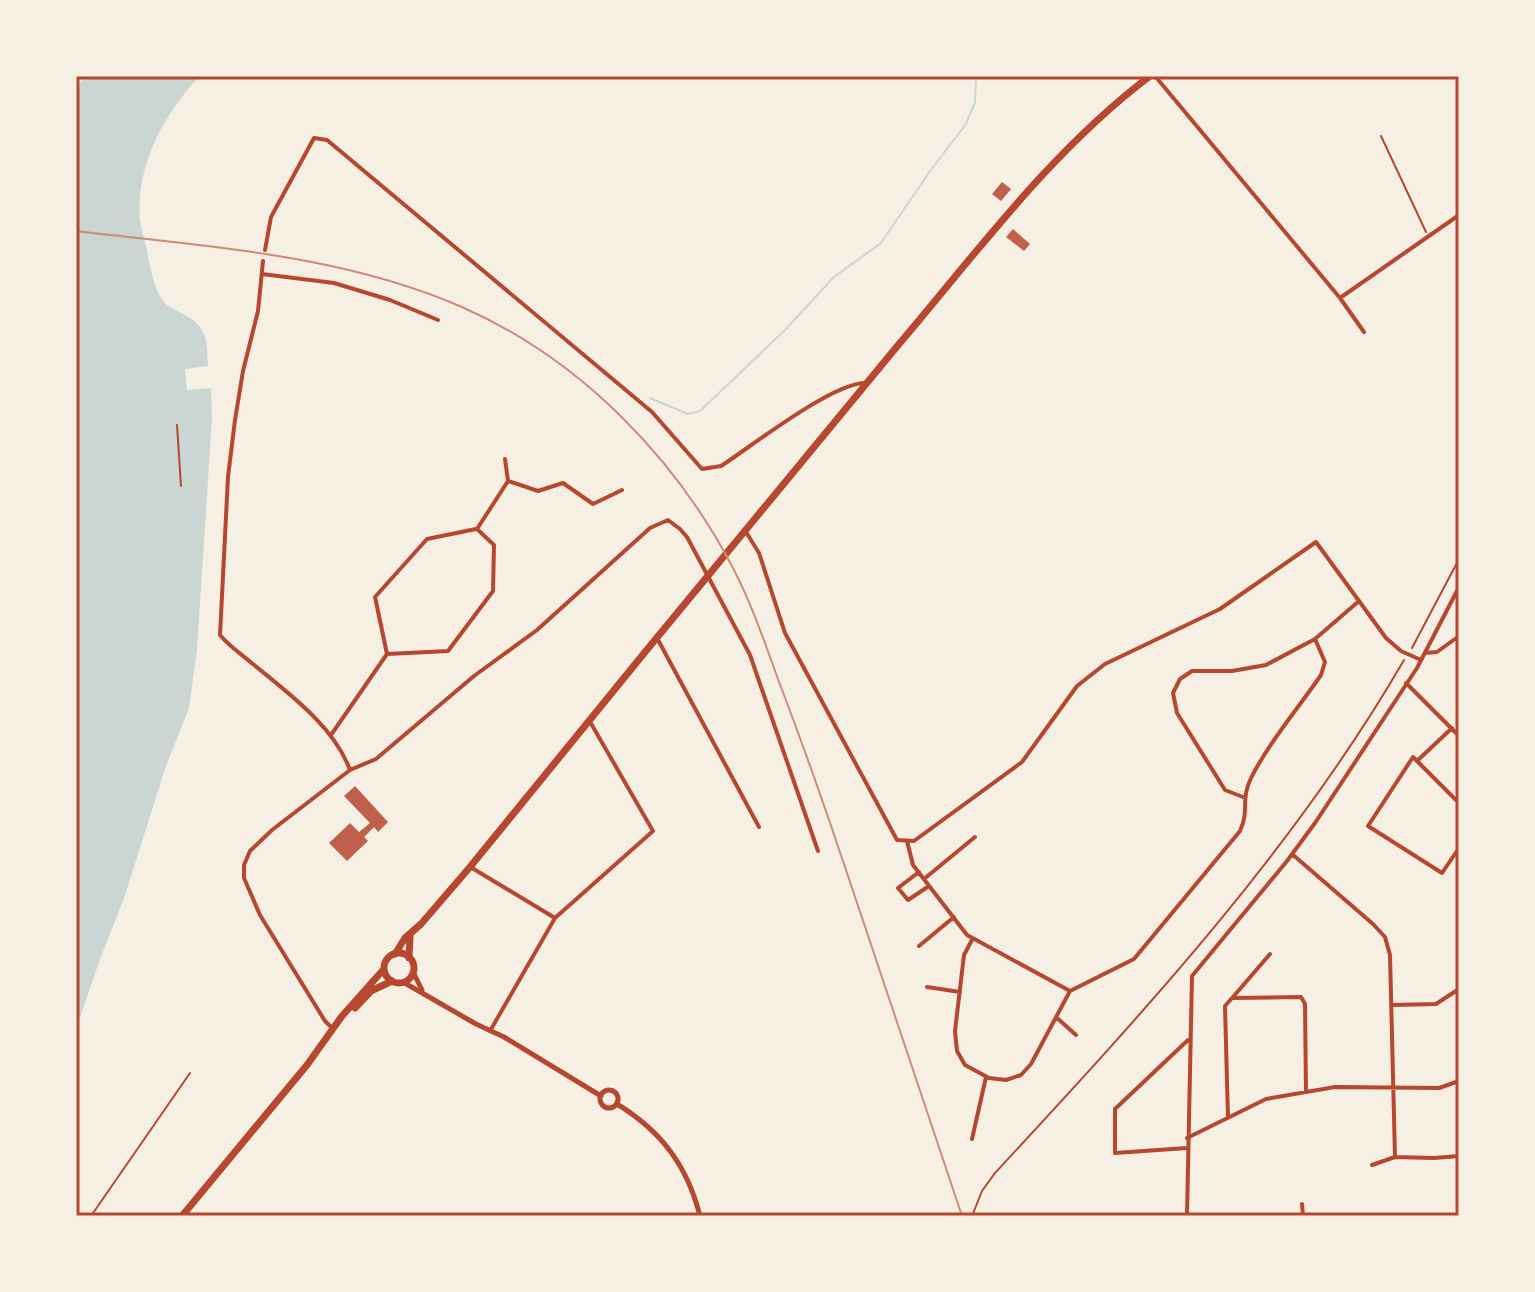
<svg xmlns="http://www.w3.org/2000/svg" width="1535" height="1292" font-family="Overpass,sans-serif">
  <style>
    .water { fill: #c9d6d2 }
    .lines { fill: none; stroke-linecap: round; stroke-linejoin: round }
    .stream { stroke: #c9d6d2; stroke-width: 2 }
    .building { fill: #bf614a }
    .path { stroke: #b5482f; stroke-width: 2 }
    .minor { stroke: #b5482f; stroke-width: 4 }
    .tertiary { stroke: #b5482f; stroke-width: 5 }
    .primary { stroke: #b5482f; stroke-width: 7 }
    .rail { stroke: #cf8b77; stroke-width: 2 }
    .neatline { fill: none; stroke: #b5482f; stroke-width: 3 }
  </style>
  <rect width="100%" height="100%" fill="#f6efe4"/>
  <path class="water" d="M85,76H200C164,113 135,167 140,220C141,230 145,240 147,250C150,267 153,287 164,302C167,307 174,309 179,312C207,325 207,338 208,366L185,369L187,390L211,388L212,418L197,649L189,708L166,766L124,898L100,959L76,1030V88Z"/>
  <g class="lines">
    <path class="stream" d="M650,398L688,414L700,411L785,330L834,277L881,243L930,171L966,124L975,102L976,80L978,76"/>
  </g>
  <path class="building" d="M1002,182L1011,189L1001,201L992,194Z
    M1013,229L1030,244L1024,251L1006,237Z
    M355,786L388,822L378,832L374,827L364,837L368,841L347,861L329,843L350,823L359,832L370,823L344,796Z"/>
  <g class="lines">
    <path class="path" d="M1381,136L1426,232
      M177,425L181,486
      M1412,648L1459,559
      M91,1216L190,1073
      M972,1216L982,1191L995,1173C1143,1013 1294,850 1404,660"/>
    <path class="minor" d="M1155,76L1340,298L1364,332
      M265,250L271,217L314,138L327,140L652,412L702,469L721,466C752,446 833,382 866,383
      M263,261L258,311L243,371L235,420L228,477L220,635C229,646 242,655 253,664C288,693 334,726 350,770
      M262,274L334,283L390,300L438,320
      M1340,298L1459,215
      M505,459L508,481L538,491L563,483L593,504L622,490
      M746,532L759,553L785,633L897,840L914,841L1022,762L1077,686L1105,664L1220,609L1316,542L1386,638L1401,651L1421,660
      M657,638L759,827
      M1425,653L1437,652L1459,636
      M387,654L375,597L427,539L476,529
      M1406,683L1459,736
      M1452,728L1417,761L1413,757L1368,826L1442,873L1459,848
      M331,735L387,654L448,651L493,591L494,545L477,529L508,481
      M1417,761L1459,803
      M1243,797L1225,790L1177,713L1173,693L1180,679L1192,671H1232L1266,665L1315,639L1359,601
      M907,841L913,865L967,935L1070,991L1134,959L1240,831C1250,809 1240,801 1251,778C1268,744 1299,707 1321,675L1325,662L1315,639
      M1292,854L1373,924L1385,937L1390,955L1395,1157
      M472,868L555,918
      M919,872L898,888L908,900L929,886
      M924,879L975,837
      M973,938L964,955L955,1031L957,1051L965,1065L989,1078L1006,1080L1021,1075L1031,1064L1070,991
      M919,946L954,917
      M927,987L960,992
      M1233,997L1270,954
      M1392,1005L1436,1004L1459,989
      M1056,1017L1076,1035
      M333,1029L325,1021L260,915L244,878V865L250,851L272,830L350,770L376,759L474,676L537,630L650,528L668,520L680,529L687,537L750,655L818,851
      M490,1031L555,918L653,831L589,720
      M1228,1118L1225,1006L1232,998L1301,997L1305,1004L1306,1092
      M1187,1138L1266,1099L1335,1087L1439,1088L1459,1081
      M972,1139L986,1077
      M1187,1148L1115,1153V1109L1188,1040
      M1372,1165L1395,1157L1434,1158L1459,1156
      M1302,1204L1303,1216
      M1187,1216L1192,976L1287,861L1315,823L1417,668L1459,587"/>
    <path class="tertiary" d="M413,972L422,990
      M403,982L476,1024L504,1037L601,1096
      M600 1099a9 9 0 1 1 18 0a9 9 0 1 1-18 0Z
      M617,1104C661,1131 687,1165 700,1216"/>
    <path class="primary" d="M384 968a15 15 0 1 1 30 0a15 15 0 1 1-30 0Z
      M395,954L405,938L421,924L470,867C612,692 755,517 899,344C978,251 1052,150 1150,76
      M409,958L410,936
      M355,1008L371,991L392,981
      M182,1216L307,1065L342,1016L384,969"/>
    <path class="rail" d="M76,231C207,247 342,254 464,308C581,360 676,458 734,570C752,605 765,643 778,679C802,742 824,804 845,867C884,983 923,1100 962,1216"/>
  </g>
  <rect width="1535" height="1292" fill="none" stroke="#f6efe4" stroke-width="156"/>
  <rect x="78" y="78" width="1379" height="1136" class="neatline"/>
</svg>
